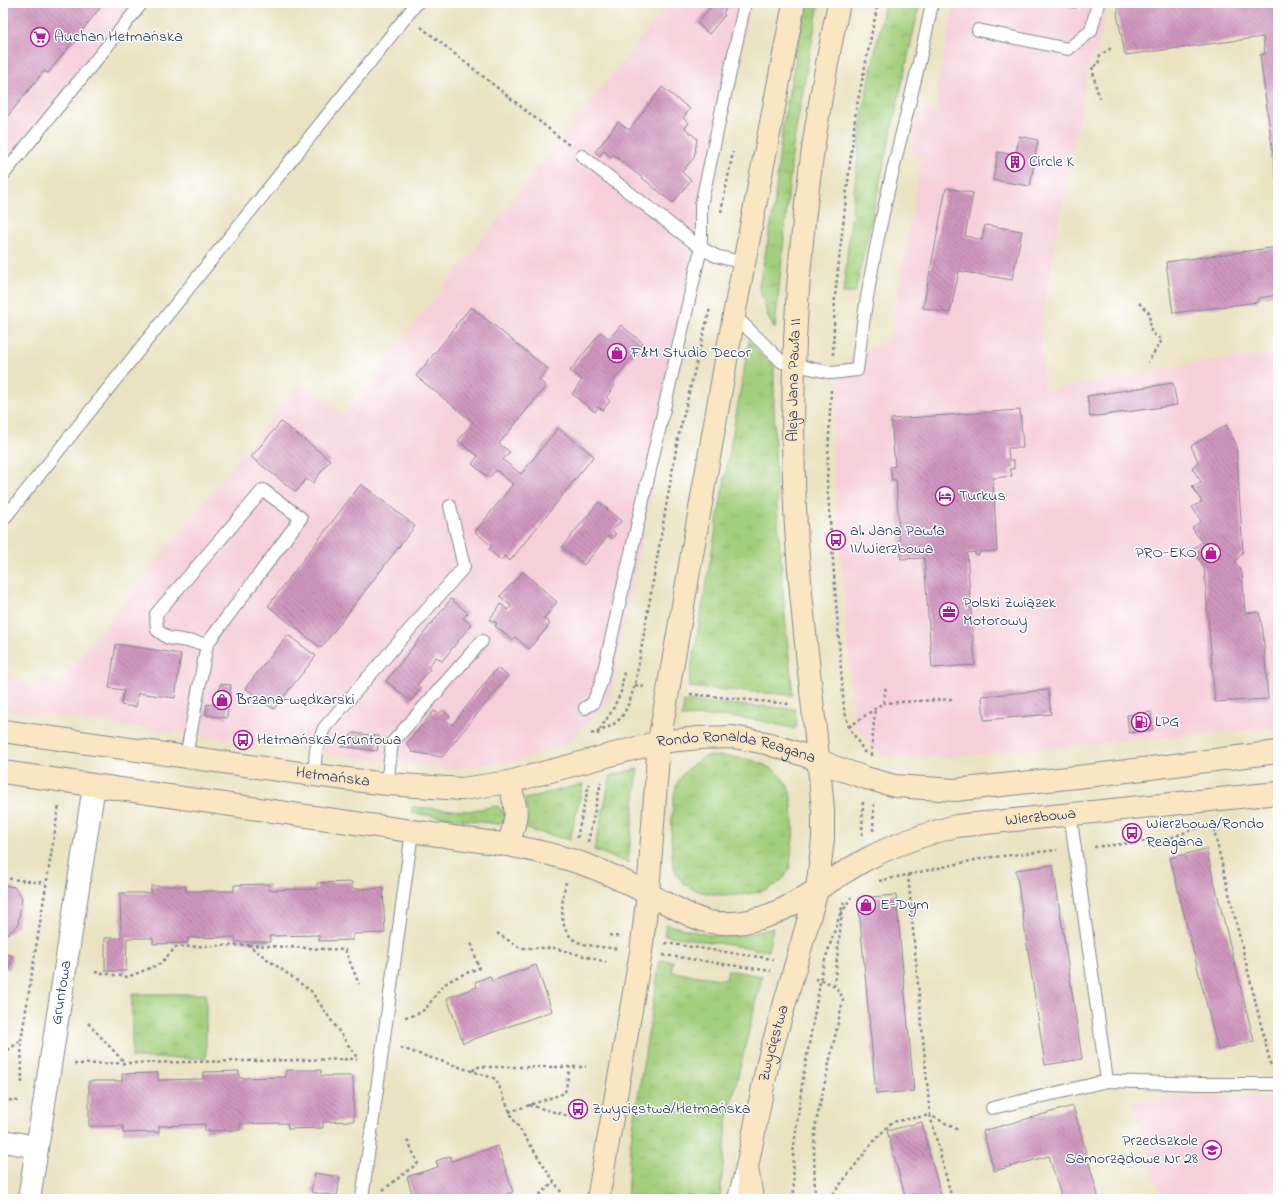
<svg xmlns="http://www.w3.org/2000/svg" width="1281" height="1202" font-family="'Indie Flower',sans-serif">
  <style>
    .built { fill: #f5cfda }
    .grass { fill: url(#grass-tufts); stroke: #5f7f6d }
    .building { fill: url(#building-back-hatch) }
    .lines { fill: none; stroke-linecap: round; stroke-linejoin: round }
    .service-casing { stroke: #828890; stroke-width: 14 }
    .minor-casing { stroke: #828890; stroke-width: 24 }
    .tertiary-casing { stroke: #828890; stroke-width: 24 }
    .secondary-casing { stroke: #828890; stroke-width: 24 }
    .path { stroke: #828890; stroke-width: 2.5; stroke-dasharray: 3 3; stroke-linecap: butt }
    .service { stroke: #fff; stroke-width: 12 }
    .minor { stroke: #fff; stroke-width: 22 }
    .tertiary { stroke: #fff; stroke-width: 22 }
    .secondary { stroke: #fbe6c4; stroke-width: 22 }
    .labels { text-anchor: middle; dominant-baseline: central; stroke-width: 3; stroke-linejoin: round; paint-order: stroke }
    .poi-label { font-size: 16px; fill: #1b2f5e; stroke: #fff; text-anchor: start }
    .street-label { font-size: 16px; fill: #1b2f5e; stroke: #fff }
  </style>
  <defs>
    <pattern id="grass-tufts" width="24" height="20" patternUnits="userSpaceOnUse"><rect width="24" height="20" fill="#a3cf7c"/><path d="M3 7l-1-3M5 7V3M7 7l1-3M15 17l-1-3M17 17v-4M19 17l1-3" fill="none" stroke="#8cb26e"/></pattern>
    <pattern id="building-back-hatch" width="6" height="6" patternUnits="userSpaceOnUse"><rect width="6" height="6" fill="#cf95be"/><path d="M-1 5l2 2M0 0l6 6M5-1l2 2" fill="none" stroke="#a77a9e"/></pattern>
  </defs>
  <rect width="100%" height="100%" fill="#fff"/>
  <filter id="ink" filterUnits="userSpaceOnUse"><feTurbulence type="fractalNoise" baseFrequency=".025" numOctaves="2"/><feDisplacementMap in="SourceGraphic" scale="8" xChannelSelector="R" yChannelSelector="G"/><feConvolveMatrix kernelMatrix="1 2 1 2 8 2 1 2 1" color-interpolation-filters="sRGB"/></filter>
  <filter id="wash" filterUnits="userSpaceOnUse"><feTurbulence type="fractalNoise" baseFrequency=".012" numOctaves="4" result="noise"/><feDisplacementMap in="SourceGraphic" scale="16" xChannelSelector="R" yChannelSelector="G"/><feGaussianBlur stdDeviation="0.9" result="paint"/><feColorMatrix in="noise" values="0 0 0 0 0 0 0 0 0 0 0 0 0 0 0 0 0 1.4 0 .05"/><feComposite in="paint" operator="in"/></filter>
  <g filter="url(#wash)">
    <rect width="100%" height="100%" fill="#eae2c1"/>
    <path class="built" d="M3,3H142L3,169Z
      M669,3H751L609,701L567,743L519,760L445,769L3,709V669L30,687L41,675L59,684L300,382L343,415Z
      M954,3H1107L1096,53L1090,59L1040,324L1044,391L1195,364L1278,353V729H1256L945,757H885L871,747L854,722L832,443L839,377L851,357L889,341L922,157L911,155L917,108L938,111L937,89Z
      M1197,1096L1278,1098V1199H1161L1132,1101Z"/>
    <path class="grass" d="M806,3H819L793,146L775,329L768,317L759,287L774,208L782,130Z
      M885,3H920L855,293H843L863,110Z
      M749,341L760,354L774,365C773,476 781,585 793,695L688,687Z
      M684,701L795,709L797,727L795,729C757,718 721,714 682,717Z
      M706,756C734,756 768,757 786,783C792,792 792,808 793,818C793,827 794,836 792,845C791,853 791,865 788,872C775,900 706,901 685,884C679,879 674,870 673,863C670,849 671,794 678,782C684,770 694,763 706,756Z
      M638,769L628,863L594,850L611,775Z
      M583,784L570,840L526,829L528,815L525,799Z
      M497,806L505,813V820L498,824L412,813V807L468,811Z
      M666,924L708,935L740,936L773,928L768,951L664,935Z
      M660,960L673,961L672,972L726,980L728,970L762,976L727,1122L720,1199H627L630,1147Z
      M132,994H206V1058H132Z"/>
    <g id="blocks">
      <path class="building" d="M3,3H104L48,73L44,71L3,122Z
        M714,3H736L731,8L728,6L723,13L725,15L709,34L697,23Z
        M1056,3H1077L1076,8Z
        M1120,3H1278V193L1260,55L1265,54L1263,37L1125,55L1117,13Z
        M662,87L690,109L683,118L689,123L685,128L697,139L694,158L682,172L691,180L673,203L614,155L611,157L604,151L600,156L595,152L618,122L629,130Z
        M1019,136L1038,140L1030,186L993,180L998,152L1016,155Z
        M946,188L973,193L965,236L982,240L985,225L1022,231L1012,280L959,271L950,313L923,308Z
        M1278,247V295L1258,298V302L1173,313L1166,262Z
        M471,307L548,369L539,380L546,386L499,444L510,452L503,460L521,474L558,428L594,456L510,561L505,556L501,560L489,550L492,546L475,532L513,484L496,470L489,478L472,464L478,456L458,441L473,422L416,376L456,327L455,326Z
        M621,325L643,343L614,380V387L606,397L610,401L603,410L598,407L595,412L572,394L582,380L570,371L601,332L609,339Z
        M1173,383L1177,405L1090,417L1087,396Z
        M1020,410L1023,448H1008L1009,460H1014V469H1010L1012,476L993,478L997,551L979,552V555H975V552L967,553L975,665L932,668L924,558L901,559L896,480H892L890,467L895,466L891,419Z
        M281,422L330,460L313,483L306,479L296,492L251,457Z
        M1226,425L1236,444L1243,552L1235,562L1242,573L1245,613L1259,612L1263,631L1268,699L1215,702L1204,567L1192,550L1202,542L1192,528L1201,521L1192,507L1202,502L1192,486L1202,483L1192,468L1198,461L1191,446Z
        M361,484L415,526L321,648L268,606Z
        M599,502L621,521L612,531L616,534L612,539L608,536L584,565L562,547Z
        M523,572L557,602L544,618L550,624L529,649L515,637L513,640L495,626L497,623L489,620L501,604L508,610L511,606L500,596Z
        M451,599L468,613L463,618L471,625L442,661L436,657L428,667L430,669L417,685L421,688L411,701L386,681Z
        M288,635L316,656L274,709L245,688Z
        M116,644L181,654L175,698L138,693L136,707L121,705L124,690L109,688Z
        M497,668L508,676L442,757L412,752L407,743L434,711L439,714L443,710L450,716L446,720L452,725Z
        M220,684L231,685L227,718L206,715L207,704L214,705L215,695H219Z
        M1048,690L1051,714L984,720L982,696Z
        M1151,712L1153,730L1129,733L1127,715Z
        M353,733L379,736L377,751L341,746Z
        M1206,849L1254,1041L1218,1050L1170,858Z
        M1053,865L1082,1059L1045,1065L1016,870Z
        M352,882V889L383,888L385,933L353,934V940L319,941V935L270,936V942H236L235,937L188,938V943L153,944V938H127L126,971H105V938H121L120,893H151V886H186V891H234V885L269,884V890L317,889V883Z
        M3,885L14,887L22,897L18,925L8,934L3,933Z
        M896,895L914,1091L876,1094L858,898Z
        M3,954L12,955L10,969L3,968Z
        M536,965L552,1011L463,1043L447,998L477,987L475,982L490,976L492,981Z
        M286,1070H321V1076H353L354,1121L323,1122V1128L288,1129L287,1123L240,1124V1130L205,1131V1124L159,1126V1132L123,1133V1126H89V1081H122V1074L158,1073V1080L203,1079V1072L239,1071V1078L286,1077Z
        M1073,1106L1099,1199H1062L1049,1156L994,1171L983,1131Z
        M922,1122L925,1137L942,1199H906L887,1131Z
        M498,1146L513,1192L493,1199H414L407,1177L438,1167L436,1161L450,1156L452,1161Z
        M315,1173L340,1177L337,1196L311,1192Z"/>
    </g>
  </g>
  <g filter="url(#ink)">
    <use href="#blocks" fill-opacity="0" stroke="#828890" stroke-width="1"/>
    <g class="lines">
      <defs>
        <path id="service" d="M978,30L1068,49L1091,31L1098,3
          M582,156L701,248L601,683L593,703L585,708
          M3,175L142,3
          M744,263L716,256L701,248V205L745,3
          M734,315L782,362L832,373L857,370C862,326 869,281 878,238C893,159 917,82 932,3
          M3,520L417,3
          M186,757L207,644L301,518L263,490L156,614L157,630L168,638L207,644
          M314,775L316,750L324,728L464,567L450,506
          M387,784L392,743L482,641
          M1070,813L1107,1081
          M992,1108L1107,1081L1198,1084H1278
          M362,1199L412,832"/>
        <g id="minor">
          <path d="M3,1141L37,1147"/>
          <path id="s1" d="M29,1199L94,786"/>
        </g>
        <path id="tertiary" d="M739,1199L747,1167"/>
        <g id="secondary">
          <path id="s2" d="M3,731L314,775L387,784L462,789L509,782L659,742L699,738L733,737L766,743L819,760L834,767L866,778L895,786L955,790L1095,775L1278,752"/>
          <path id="s3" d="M3,772L508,845C542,852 575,859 606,873C627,882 646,893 666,903C680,910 694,919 710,922C773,932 818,884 869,858C897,843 926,834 956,826L1278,793"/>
          <path d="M508,845C518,816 518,812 509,782"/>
          <path d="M598,1199L641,952L648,893L659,742L734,315L794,3"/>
          <path id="s4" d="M752,1199L747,1167L768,1062L817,890L823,839V811C814,701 797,591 794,481C789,323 806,158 839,3"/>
        </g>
      </defs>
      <use href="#service" class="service-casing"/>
      <use href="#minor" class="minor-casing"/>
      <use href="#tertiary" class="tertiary-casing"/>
      <use href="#secondary" class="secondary-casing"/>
      <path class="path" d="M421,27L569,145
        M1100,99L1096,87L1092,66L1098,65L1100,55L1113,47
        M721,212L733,152
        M1139,303L1149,313L1151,332L1162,340L1148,362
        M833,355L835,296L856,110L878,3
        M831,390L827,480L844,709L849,727L865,753
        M635,685L646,687
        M690,694L789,704
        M883,703L954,699
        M849,727L883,703L886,686
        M591,734C623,724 625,715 635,685L678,438L710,308
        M598,735V732L612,711L621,692L624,672
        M871,756L875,709
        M1212,823L1271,1066
        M873,831L874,804
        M862,835L863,800
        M577,838L589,784
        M588,842L601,782
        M1094,847L1167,839L1206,825
        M908,874L930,1115L958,1130
        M3,878L45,883
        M879,881L984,858L1057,850
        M566,882C562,900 556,932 578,942C590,947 606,947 619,949
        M497,933L520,948H554L606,962
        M609,935L621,937
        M665,943L773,959
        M249,945L345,950L359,984
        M663,955L771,971
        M95,972L128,977L160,964L176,947L248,945L311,991L358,1059
        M815,979C829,982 839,986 843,1000L816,1123L814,1147L815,1199
        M834,986L842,913L851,897
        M405,1017C429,1014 428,1002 442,987C450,978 468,973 479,968L471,942
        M88,1023L124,1062
        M401,1048L496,1079L512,1117L561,1192
        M3,1054L20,1041
        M74,1064L357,1059
        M473,1071L476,1067H586
        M22,1083L21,1041L59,805
        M3,1100L20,1101
        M529,1105L576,1118
        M509,1112L565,1093L570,1067
        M383,1190L418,1163L407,1140
        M535,1199L554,1182
        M794,1199L793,1154L802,1084L823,966L844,902
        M829,1199L874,1141L892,1122L930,1115L952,1199"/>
      <use href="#service" class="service"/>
      <use href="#minor" class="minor"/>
      <use href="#tertiary" class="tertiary"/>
      <use href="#secondary" class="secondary"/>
    </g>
  </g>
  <defs>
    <symbol id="supermarket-ring" viewBox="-11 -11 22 22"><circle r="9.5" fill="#fff" stroke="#b5179e" stroke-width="1.5"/><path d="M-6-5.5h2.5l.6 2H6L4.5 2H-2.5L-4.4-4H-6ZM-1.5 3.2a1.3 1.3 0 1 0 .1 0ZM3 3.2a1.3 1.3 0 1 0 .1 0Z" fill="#b5179e"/></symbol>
    <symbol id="building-ring" viewBox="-11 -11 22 22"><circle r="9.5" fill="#fff" stroke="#b5179e" stroke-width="1.5"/><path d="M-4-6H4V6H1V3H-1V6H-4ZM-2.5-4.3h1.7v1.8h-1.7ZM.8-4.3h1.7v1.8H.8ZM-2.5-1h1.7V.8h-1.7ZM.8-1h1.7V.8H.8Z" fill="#b5179e"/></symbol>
    <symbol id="shop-ring" viewBox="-11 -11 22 22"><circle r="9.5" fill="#fff" stroke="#b5179e" stroke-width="1.5"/><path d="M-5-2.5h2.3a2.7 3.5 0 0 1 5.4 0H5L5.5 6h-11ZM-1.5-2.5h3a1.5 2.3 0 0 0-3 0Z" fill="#b5179e"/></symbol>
    <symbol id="hotel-ring" viewBox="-11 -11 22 22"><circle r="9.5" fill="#fff" stroke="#b5179e" stroke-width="1.5"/><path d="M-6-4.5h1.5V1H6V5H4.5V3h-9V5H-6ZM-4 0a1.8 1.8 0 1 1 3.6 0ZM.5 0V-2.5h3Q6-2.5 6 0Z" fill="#b5179e"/></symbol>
    <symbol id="bus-ring" viewBox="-11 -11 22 22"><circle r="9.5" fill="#fff" stroke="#b5179e" stroke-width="1.5"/><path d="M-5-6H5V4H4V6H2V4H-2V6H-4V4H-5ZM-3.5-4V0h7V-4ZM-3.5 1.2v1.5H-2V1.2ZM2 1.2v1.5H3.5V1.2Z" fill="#b5179e"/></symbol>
    <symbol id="office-ring" viewBox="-11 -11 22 22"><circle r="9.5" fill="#fff" stroke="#b5179e" stroke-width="1.5"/><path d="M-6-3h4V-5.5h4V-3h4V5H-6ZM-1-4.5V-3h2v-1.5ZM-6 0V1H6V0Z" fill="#b5179e"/></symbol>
    <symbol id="fuel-ring" viewBox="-11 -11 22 22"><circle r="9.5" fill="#fff" stroke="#b5179e" stroke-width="1.5"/><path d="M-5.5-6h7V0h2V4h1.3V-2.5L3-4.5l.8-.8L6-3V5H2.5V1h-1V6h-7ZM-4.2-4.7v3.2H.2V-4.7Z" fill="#b5179e"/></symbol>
    <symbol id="school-ring" viewBox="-11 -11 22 22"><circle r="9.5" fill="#fff" stroke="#b5179e" stroke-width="1.5"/><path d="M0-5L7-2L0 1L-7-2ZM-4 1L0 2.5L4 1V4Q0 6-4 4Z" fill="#b5179e"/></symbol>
  </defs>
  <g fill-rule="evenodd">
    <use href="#supermarket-ring" x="29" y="26" width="22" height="22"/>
    <use href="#building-ring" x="1004" y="151" width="22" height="22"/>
    <use href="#shop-ring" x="606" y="342" width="22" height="22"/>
    <use href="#hotel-ring" x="934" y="485" width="22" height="22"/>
    <use href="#bus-ring" x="825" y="529" width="22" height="22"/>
    <use href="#shop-ring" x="1200" y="542" width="22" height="22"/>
    <use href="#office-ring" x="938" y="601" width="22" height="22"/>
    <use href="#shop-ring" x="211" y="689" width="22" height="22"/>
    <use href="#fuel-ring" x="1130" y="711" width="22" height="22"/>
    <use href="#bus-ring" x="232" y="729" width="22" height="22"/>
    <use href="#bus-ring" x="1121" y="822" width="22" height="22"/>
    <use href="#shop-ring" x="855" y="894" width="22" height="22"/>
    <use href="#bus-ring" x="567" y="1098" width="22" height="22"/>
    <use href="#school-ring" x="1201" y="1139" width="22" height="22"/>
  </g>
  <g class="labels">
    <g class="poi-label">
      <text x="54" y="37">Auchan Hetmańska</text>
      <text x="1029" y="162">Circle K</text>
      <text x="631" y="353">F&amp;M Studio Decor</text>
      <text x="959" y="496">Turkus</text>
      <text x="850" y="531">al. Jana Pawła<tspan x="850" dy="18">II/Wierzbowa</tspan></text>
      <text x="1197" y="553" text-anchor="end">PRO-EKO</text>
      <text x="963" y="603">Polski Związek<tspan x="963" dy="18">Motorowy</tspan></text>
      <text x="236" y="700">Brzana-wędkarski</text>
      <text x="1155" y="722">LPG</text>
      <text x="257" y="740">Hetmańska/Gruntowa</text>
      <text x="1146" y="824">Wierzbowa/Rondo<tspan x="1146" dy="18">Reagana</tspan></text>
      <text x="880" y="905">E-Dym</text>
      <text x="592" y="1109">Zwycięstwa/Hetmańska</text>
      <text x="1198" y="1141" text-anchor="end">Przedszkole<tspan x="1198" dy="18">Samorządowe Nr 28</tspan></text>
    </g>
    <g class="street-label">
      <text stroke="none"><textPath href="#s4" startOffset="830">Aleja Jana Pawła II</textPath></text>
      <text stroke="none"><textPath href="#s2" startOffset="744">Rondo Ronalda Reagana</textPath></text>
      <text stroke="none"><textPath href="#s2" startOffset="333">Hetmańska</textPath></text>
      <text stroke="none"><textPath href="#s3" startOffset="1081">Wierzbowa</textPath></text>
      <text stroke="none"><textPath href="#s1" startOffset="209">Gruntowa</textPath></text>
      <text stroke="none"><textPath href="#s4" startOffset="159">Zwycięstwa</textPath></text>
    </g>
  </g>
  <rect width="1281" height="1202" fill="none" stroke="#fff" stroke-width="16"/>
</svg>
